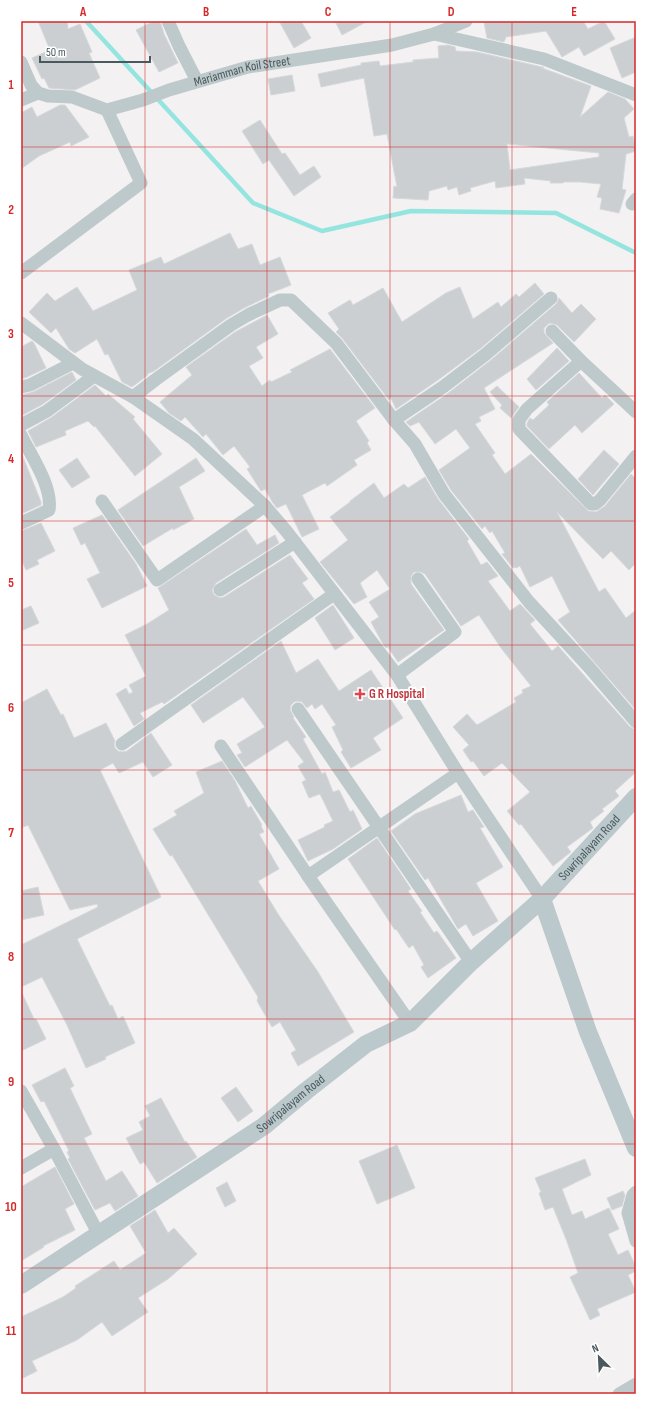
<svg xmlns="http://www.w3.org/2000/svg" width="657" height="1415" font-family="'Sofia Sans Condensed',sans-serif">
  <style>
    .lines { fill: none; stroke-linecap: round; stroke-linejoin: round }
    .stream { stroke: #94e5df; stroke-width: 4.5 }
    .building { fill: #cbcfd2; stroke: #d5d9db; fill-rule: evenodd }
    .street { stroke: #bec9cc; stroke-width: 13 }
    .secondary { stroke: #bbc9cd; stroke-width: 18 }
    .grid { fill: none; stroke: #d62828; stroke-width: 1; stroke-opacity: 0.55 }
    .health-dot { fill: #e0444e; stroke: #fff; stroke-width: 1.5 }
    .labels { text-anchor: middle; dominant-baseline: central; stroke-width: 4; stroke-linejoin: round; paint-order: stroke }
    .street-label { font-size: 13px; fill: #4a595d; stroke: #fff }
    .health-label { font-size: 13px; font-weight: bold; fill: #be3a42; stroke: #fff; text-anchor: start }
    .neatline { fill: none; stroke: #d62828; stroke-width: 1.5 }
    .grid-label { font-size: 13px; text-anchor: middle; font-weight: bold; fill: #d62828 }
  </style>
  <rect width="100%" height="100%" fill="#f3f1f1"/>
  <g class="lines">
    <path class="stream" d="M86,21L253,203L322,231L411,211L556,213L636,253"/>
  </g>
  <path class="building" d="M38,21H67L68,29L80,24L92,52L89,53L100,78L75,90L49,88L44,78L42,79L32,58L50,50Z
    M154,21H160L164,34L178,63L159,72L136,30Z
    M279,21H301L311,38L294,48Z
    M335,21H368L342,35Z
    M493,21H583L588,29L604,21L615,39L584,56L579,47L562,57L546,31L506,37L504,42L487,38L484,22Z
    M636,37V72L622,78L610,48Z
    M448,45L455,47L456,51L477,52L542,67H544L542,68L591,86L580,117L608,92L625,99L634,109L624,118L629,137L633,136L636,151L626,154L622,189L626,190L619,213L600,209L602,198L597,197L601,184L580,182H564L563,183H550L551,181L524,178L525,184L496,188L495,181L470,188L471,191L459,195L457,187L448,190L447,186L429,191L428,200L393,198L394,186L397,187L387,134L374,136L364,78L321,87L318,74L361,65V63L379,61L380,66L413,62V60L439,58L438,46ZM507,144L599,153V157L510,170Z
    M292,75L295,91L271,95L268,79Z
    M60,105H65L89,137L71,146L70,142L39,156L21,169V113L32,107L37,117Z
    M260,120L282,154L285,153L300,175L314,166L321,177L294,196L269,160L263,164L242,131Z
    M230,233L238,249L252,244L260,265L280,257L291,285L268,294L269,296L244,308L227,318L154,371L147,374L148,375L132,387L122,382L108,354L105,355L97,339L75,353L69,349L56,328L51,333L29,312L47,293L55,301L77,287L93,311L137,290L129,270L161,257L164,264Z
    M535,283L544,294L481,348L438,380L396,409L391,398L389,400L342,338L336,332L339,329L328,313L350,300L353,305L383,288L402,322L446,293L460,287L473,319L498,302L501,307L516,294L519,297Z
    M559,298L572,313L581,304L596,319L574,342L557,325L550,323L547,325L544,328V333L553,343L484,388L495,409L479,417L481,421L475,424L495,453L492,455L505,474L531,454L588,511L596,512L605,506L631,474L636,479V563L629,570L611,551L603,559L557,512L599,592L605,588L626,618L636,610V710L558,620L570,612L552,576L530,587L520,566L516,568L515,567L513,568L502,554L505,553L492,531L490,533L485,526L482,529L451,490L439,470L470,448L456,429L435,444L419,422L410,426L406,422L447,394L491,360L556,304Z
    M267,315L278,334L256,347L263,358L249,366L262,386L270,380L271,382L292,372L290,370L330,349L375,408L356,421L369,441L367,443L371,450L354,460L357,465L327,486L325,483L302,495L319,529L302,537L286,504L277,508L273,503L265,489L261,491L247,469L250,467L234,446L223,455L206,434L203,437L185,417L181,421L169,413L160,402L192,375L186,367L235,332Z
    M32,341L34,343L46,368L27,377L21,379V347Z
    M557,348L569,361L536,390L527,379Z
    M72,372L76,380L43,404L21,416V395L33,392Z
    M579,373L602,398L605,395L614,404L582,433L575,425L549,449L527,426V423L530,418L533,420L549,405L547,402Z
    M95,385L106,396L108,394L135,417L133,419L162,454L135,476L95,426L94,427L88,421L65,431L66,435L36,447L28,431L52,417Z
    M497,386L519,407L511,418L500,408L502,405L490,392Z
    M604,450L619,464L593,495L578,479Z
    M21,452L41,502V505L21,514Z
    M77,458L90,477L72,488L59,470Z
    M196,458L205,471L179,487L194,519L173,530V528L143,546L118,510Z
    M425,477L438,499L469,539L467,541L481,565L487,562L498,576L488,581L510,611L520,604L535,620L530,624L552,651L558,646L630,727L636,730V772L615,791L619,796L602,809L604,811L590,822L593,828L567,847L571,852L553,866L521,824L519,825L507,811L530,792L502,763L484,776L473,761L471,762L463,750L469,745L453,727L467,714L477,725L516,702L514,698L523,693L522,690L531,686L501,648L479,615L461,626L425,574L421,572H414L411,576V584L444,630L398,662L388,647L386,648L384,646L371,622L379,617L369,602L390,589L377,570L360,583L367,597L354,604L320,562L348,540L330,517L350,502V501L374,483L384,498L404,484L408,488Z
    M102,515L136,564L147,586L102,608L87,579L100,573L85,543L81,545L73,528Z
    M41,523L55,551L37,560L39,564L26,570L21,559V531Z
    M246,529L257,545L275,535L279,543L216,583L212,590L214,595L220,598L224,597L290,555L308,579L302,583L314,599L164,704L162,702L140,713L144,719L134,726L116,694L126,688L129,694L133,692L129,685L146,676L125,635L147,624L169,610L158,588Z
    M333,605L354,638L335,650L315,618Z
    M31,606L39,623L21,631V610Z
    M281,641L296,673L318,659L339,691L371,670L403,718L373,738L381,750L351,768L341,752L343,750L332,727L336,725L322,704L315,709L312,704L307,708L302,702L298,701L294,702L291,705L290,710L294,717L293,718L306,737L303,739L322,774L325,772L333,792L339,790L350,812L353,810L362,829L333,849L308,861L298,840L325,827L324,825L333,821L320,794L309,798L302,782L306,780L298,766L304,762L287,740L245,767L237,755L242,753L237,744L265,727L243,697L203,723L191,705Z
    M47,689L61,715L63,714L74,738L106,723L115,741L114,744L115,748L118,751L122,752L127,751L151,733L172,765L153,777L143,762L119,773L113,763L100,770L161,897L77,939L110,1006L112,1005L118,1019L123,1016L135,1043L105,1057L106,1059L86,1068L67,1025L42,977L21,987V945L98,907L97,904L70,910L28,825L21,828V703Z
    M222,761L235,781L248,808L251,806L262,825L261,826L264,832L259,834L279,869L258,881L278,914L318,972L354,1032L298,1066L291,1053L296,1050L280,1022L272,1027L257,1001L258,997L172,855L170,856L153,829L177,815L174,811L204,793L196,772Z
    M461,795L468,812L473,810L484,827L480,828L503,867L476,883L498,921L473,936L466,924L458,929L428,878L425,880L391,831L415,814Z
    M377,838L411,889L408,891L422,911L420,912L434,933L437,931L456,958L428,978L421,967L424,965L413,945L409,948L396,929L395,930L348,859Z
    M38,887L44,915L21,920V891Z
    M21,991L34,1019H36L46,1039L21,1051Z
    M65,1068L74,1086L70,1088L92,1134L84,1138L106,1181L122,1171L138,1196L115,1211L110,1203L95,1210L68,1159L70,1158L67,1152L69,1151L44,1101L41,1102L32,1085Z
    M236,1087L253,1111L238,1122L221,1098Z
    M161,1098L185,1142L186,1141L197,1157L157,1183L144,1162L140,1164L126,1138L143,1130L139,1122L150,1116L145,1106Z
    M397,1145L415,1188L377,1204L359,1161Z
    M585,1159L591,1175L562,1189L572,1215L582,1211L585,1219L609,1208L619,1229L608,1234L618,1255L628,1250L636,1267V1271L628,1275L636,1292L597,1309L600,1315L590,1320L570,1277L578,1273L566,1239L553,1207L545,1210L539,1193L541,1192L535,1178Z
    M55,1167L74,1204L65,1209L75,1230L43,1246L44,1247L21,1261V1187Z
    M227,1182L236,1201L225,1207L216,1188Z
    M623,1191L625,1195L622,1206L612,1210L607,1198Z
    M155,1210L168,1233L174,1228L197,1254L168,1279L138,1298L148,1312L112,1336L102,1322L77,1340L32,1361L37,1371L21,1379V1317L63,1297L76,1288L75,1286L114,1261L120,1270L146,1253L130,1226Z"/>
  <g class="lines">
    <g class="street">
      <path d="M168,21L179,46L197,81"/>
      <path d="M434,34L544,59L636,95"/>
      <path d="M21,62L31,85L38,93"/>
      <path id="s1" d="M21,100L38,93L48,96L72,97L107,110L143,100L169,90L248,67L392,45L434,34L466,21"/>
      <path d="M632,204L636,199"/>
      <path d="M21,273L141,183L107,110"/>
      <path d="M21,323L82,369L133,397L193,439L265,506L287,532L397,675L458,773L542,899"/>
      <path d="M552,331L581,361"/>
      <path d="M21,387L30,385L73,363"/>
      <path d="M133,397L155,380L231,325L248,315L280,300H291L336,343L394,420L415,444L444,494L529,602L588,666L636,722"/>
      <path d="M636,412L581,361L527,409L519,420V429L591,504H595L600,500L636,456"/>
      <path d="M394,420L443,387L486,354L551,298"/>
      <path d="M21,425L47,411L94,376"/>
      <path d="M21,435C31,456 53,487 49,510L21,523"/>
      <path d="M102,501L157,580L265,506"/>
      <path d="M220,590L295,542"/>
      <path d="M397,675L455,632L418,579"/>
      <path d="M298,709L471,962"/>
      <path d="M122,744L334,594"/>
      <path d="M221,746L308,876"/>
      <path d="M410,1023L308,876L458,773"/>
      <path d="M21,1091L54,1149L99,1235"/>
      <path d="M21,1168L54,1149"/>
      <path d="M636,1192L633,1195L628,1213L636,1241"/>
      <path d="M619,1394L636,1384"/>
    </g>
    <g class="secondary">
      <path d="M542,899L588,1032L636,1148"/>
      <path id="s2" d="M21,1285L264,1126L306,1091L366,1044L410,1023L471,962L542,899L636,797"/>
    </g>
  </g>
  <path class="grid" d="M145,21V1394M267,21V1394M390,21V1394M512,21V1394M21,147H636M21,271H636M21,396H636M21,521H636M21,645H636M21,770H636M21,894H636M21,1019H636M21,1144H636M21,1268H636"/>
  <path class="health-dot" d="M358 688h4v4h4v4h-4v4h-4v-4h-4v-4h4z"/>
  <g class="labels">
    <g class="street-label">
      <text stroke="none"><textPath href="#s1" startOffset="231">Mariamman Koil Street</textPath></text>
      <text stroke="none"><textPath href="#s2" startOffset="721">Sowripalayam Road</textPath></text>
      <text stroke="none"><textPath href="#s2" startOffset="325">Sowripalayam Road</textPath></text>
    </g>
    <g class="health-label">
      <text x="369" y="694">G R Hospital</text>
    </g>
  </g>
  <rect width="657" height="1415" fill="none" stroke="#ffffff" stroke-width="44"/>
  <g transform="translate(599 1357) rotate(336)" stroke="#ffffff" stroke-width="3" paint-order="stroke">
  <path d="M0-3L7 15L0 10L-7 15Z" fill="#4a595d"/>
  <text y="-6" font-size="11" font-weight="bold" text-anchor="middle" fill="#4a595d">N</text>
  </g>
  <path d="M40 56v6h110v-6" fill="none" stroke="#4a595d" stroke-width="2"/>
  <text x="46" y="56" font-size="12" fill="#4a595d" stroke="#ffffff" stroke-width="3" paint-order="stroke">50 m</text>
  <rect x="22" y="22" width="613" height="1371" class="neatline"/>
  <g class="grid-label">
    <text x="83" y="16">A</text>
    <text x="206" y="16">B</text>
    <text x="328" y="16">C</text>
    <text x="451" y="16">D</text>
    <text x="574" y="16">E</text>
    <text x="11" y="89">1</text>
    <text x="11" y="214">2</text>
    <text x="11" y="338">3</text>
    <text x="11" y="463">4</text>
    <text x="11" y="587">5</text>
    <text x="11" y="712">6</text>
    <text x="11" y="837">7</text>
    <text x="11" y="961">8</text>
    <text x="11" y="1086">9</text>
    <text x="11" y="1211">10</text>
    <text x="11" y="1335">11</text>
  </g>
</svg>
